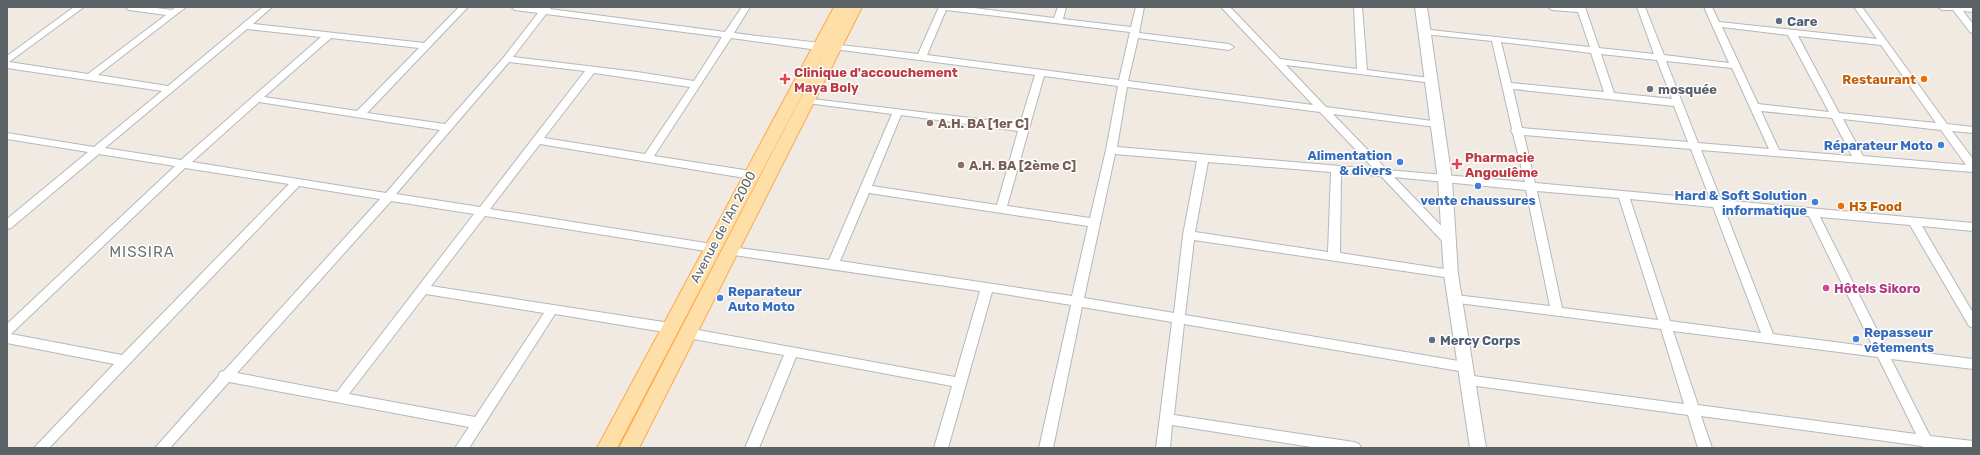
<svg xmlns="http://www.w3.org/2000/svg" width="1980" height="455" font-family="Rubik,sans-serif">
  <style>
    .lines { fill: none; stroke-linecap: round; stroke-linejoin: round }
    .minor-casing { stroke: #b4b8bc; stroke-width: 2 }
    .tertiary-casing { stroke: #b4b8bc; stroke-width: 2 }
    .primary-casing { stroke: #ffa84c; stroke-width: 2 }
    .minor { fill: #fff; fill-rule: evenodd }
    .tertiary { fill: #fff; fill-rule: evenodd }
    .primary { fill: #ffdfa8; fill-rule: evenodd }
    .service-dot { fill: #5c6f8a; stroke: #fff; stroke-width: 1.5 }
    .health-dot { fill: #e0444e; stroke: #fff; stroke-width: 1.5 }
    .food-dot { fill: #e8710a; stroke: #fff; stroke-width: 1.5 }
    .worship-dot { fill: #6b7280; stroke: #fff; stroke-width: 1.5 }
    .education-dot { fill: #8d6e63; stroke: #fff; stroke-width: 1.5 }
    .shop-dot { fill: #3f7fe0; stroke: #fff; stroke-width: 1.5 }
    .hotel-dot { fill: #d1479c; stroke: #fff; stroke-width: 1.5 }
    .labels { text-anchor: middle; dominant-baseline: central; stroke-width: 3; stroke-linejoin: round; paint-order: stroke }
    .service-label { font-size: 13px; font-weight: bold; fill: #4e5e75; stroke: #fff; text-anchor: start }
    .health-label { font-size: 13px; font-weight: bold; fill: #be3a42; stroke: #fff; text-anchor: start }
    .food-label { font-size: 13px; font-weight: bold; fill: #c56008; stroke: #fff; text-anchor: end }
    .worship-label { font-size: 13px; font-weight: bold; fill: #5b616d; stroke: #fff; text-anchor: start }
    .education-label { font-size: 13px; font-weight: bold; fill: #785e54; stroke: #fff; text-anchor: start }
    .shop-label { font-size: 13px; font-weight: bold; fill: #366cbe; stroke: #fff; text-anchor: end }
    .street-label { font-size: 13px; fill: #5b6265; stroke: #fff }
    .hotel-label { font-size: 13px; font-weight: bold; fill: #b23c85; stroke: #fff; text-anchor: start }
    .quarter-label { font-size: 15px; letter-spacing: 1px; fill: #6c7477; stroke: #fff }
  </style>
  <rect width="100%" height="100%" fill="#f0eae3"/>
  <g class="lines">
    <defs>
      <path id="minor" d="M74,7H84L9,62L88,74L166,15L129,10L125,7H149L172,10L176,7H186L98,75L168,86L263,7H272L253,24L424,43L459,7H468L367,113L445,124L504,57L538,13L515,10L511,7H551L550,9L725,32L742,7H750L734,33C795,41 856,46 918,54L939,7H966L1054,18L1058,7H1066L1063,19L1131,27L1136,7H1144L1139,33L1229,44L1234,47L1229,50L1138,38L1128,81L1313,105L1221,7H1230L1280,59L1357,69L1354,7H1362L1367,70L1430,78L1433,79L1435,81L1433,83L1286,65L1326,107L1440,122L1441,124L1436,127L1333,114L1387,170L1525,182L1513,134L1511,131L1512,129L1492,41L1424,34L1421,33V29L1590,47L1578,12L1552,10L1548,7H1585L1599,48L1654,54L1637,7H1645L1664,55L1729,63L1704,7H1712L1719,22L1877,39L1854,7H1862L1947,124L1973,127V133L1952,131L1973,159V172L1701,150L1721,200L1973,223V231L1922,226L1973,313V328L1969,326L1910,225L1820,217L1886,348L1973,359V369L1891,359L1930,436L1973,441V448H1923L1922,446L1701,416L1712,448H1698L1688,415L1462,384L1460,380L1462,376L1466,375L1684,404L1661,329L1451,302L1449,299L1451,296L1455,295L1550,306L1526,190L1394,177L1452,237L1454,240L1452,243H1444L1381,176L1341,173L1340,253L1451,270L1455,271L1457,274L1455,277L1451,278L1194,240L1185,315L1465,362L1469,364L1471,367L1469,370L1465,372L1184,324L1174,415L1354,442L1359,444L1361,448H1318L1172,425L1170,448H1156L1172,322L1082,307L1053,448H1039L1071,305L992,292L948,448H934L952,386L796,357L759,448H745L784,355L687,338L683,336L681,333L683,330L687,328L955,377L980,291L727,254L725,251L731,247L829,260L892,114L807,103L802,100L804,98L1020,124L1035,75L834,49L818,50L731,38L654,156L751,171L755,173L756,175L755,177L751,179L540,144L490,209L712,244L718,248L716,251L712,252L485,216L431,286L670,323L674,325L676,328L674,331L670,333L555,314L469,448H455L469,427L229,382L170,448H155L218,377L220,372L224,371L380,199L299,186L49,448H34L114,364L7,343V324L175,166L99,154L11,228L7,229V219L88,152L7,139V133L94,147L162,91L7,68V56ZM946,10L1130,32L1119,80L927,55ZM546,14L722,37L694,81L637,72L513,57ZM1722,27L1788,35L1829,112L1758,104ZM247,29L321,37L181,160L105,148ZM1798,36L1881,45L1936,123L1839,113ZM331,38L419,48L357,111L264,97ZM1501,42L1591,53L1604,92L1511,83ZM1601,54L1657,60L1672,99L1614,93ZM1666,61L1732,68L1769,149L1698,143ZM509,62L585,71L480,207L396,194ZM594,73L690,87L645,154L544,138ZM1044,76L1118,86L1106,150L1090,218L1007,206ZM1127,87L1320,112L1374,169L1117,147ZM1513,89L1674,106L1688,142L1522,128ZM259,102L440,130L386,193L192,162ZM1761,111L1832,118L1852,156L1779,150ZM901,115L1018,131L997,205L872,186ZM1843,119L1941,130L1966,165L1863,156ZM1524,135L1691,149L1710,199L1535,183ZM1115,154L1197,161L1183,235L1174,313L1084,298ZM1208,162L1331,172L1328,252L1195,232ZM185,168L289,184L122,355L11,334ZM1537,191L1619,198L1658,320L1562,308ZM869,193L1088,226L1072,296L840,261ZM1630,199L1713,207L1761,333L1670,321ZM391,201L474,214L337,392L237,373ZM1724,208L1809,216L1873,347L1773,334ZM426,294L544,313L475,417L349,394ZM1673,331L1878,357L1916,434L1698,405Z
        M1938,7H1973V12L1963,11L1973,24V33L1970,32L1953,10H1942Z"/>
      <path id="tertiary" d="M1415,7H1427L1452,180L1458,274L1486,448H1470L1444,274L1438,180Z"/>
      <path id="primary" d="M834,7H848L617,448H597Z
        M848,7H862L639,448H619Z"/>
    </defs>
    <use href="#minor" class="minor-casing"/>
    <use href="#tertiary" class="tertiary-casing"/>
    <use href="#primary" class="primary-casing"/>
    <use href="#minor" class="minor"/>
    <use href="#tertiary" class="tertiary"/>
    <use href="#primary" class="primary"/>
  </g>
  <g class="service-dot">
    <circle cx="1779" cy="21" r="4"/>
    <circle cx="1432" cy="340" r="4"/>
  </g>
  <g class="health-dot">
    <path d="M783 73h4v4h4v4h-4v4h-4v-4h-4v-4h4z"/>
    <path d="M1455 158h4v4h4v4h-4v4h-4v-4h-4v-4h4z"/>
  </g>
  <g class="food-dot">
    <circle cx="1924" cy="79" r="4"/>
    <circle cx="1841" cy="206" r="4"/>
  </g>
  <circle class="worship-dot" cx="1650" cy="89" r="4"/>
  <g class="education-dot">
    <circle cx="930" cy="123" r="4"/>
    <circle cx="961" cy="165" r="4"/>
  </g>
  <g class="shop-dot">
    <circle cx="1941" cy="145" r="4"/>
    <circle cx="1400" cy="162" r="4"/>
    <circle cx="1478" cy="186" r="4"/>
    <circle cx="1815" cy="202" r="4"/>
    <circle cx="720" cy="298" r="4"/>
    <circle cx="1856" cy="339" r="4"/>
  </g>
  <circle class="hotel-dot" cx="1826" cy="288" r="4"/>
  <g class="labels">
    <g class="service-label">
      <text x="1787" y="21">Care</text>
      <text x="1440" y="340">Mercy Corps</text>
    </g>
    <g class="health-label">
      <text x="794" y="72">Clinique d'accouchement<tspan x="794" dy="15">Maya Boly</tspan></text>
      <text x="1465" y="157">Pharmacie<tspan x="1465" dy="15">Angoulême</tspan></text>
    </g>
    <g class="food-label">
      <text x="1916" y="79">Restaurant</text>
      <text x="1849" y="206" text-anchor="start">H3 Food</text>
    </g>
    <g class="worship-label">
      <text x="1658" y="89">mosquée</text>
    </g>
    <g class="education-label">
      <text x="938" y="123">A.H. BA [1er C]</text>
      <text x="969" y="165">A.H. BA [2ème C]</text>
    </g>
    <g class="shop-label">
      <text x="1933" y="145">Réparateur Moto</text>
      <text x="1392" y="155">Alimentation<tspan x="1392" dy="15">&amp; divers</tspan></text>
      <text x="1807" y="195">Hard &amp; Soft Solution<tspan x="1807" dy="15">informatique</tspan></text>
      <text x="1478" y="200" text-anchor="middle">vente chaussures</text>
      <text x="728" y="291" text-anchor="start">Reparateur<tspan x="728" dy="15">Auto Moto</tspan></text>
      <text x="1864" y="332" text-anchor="start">Repasseur<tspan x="1864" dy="15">vêtements</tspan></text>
    </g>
    <g class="street-label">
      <text transform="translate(723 227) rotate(-62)">Avenue de l'An 2000</text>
    </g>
    <g class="hotel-label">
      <text x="1834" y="288">Hôtels Sikoro</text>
    </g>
    <g class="quarter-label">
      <text x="142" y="252">MISSIRA</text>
    </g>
  </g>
  <rect width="1980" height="455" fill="none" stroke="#5b6265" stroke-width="16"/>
</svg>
